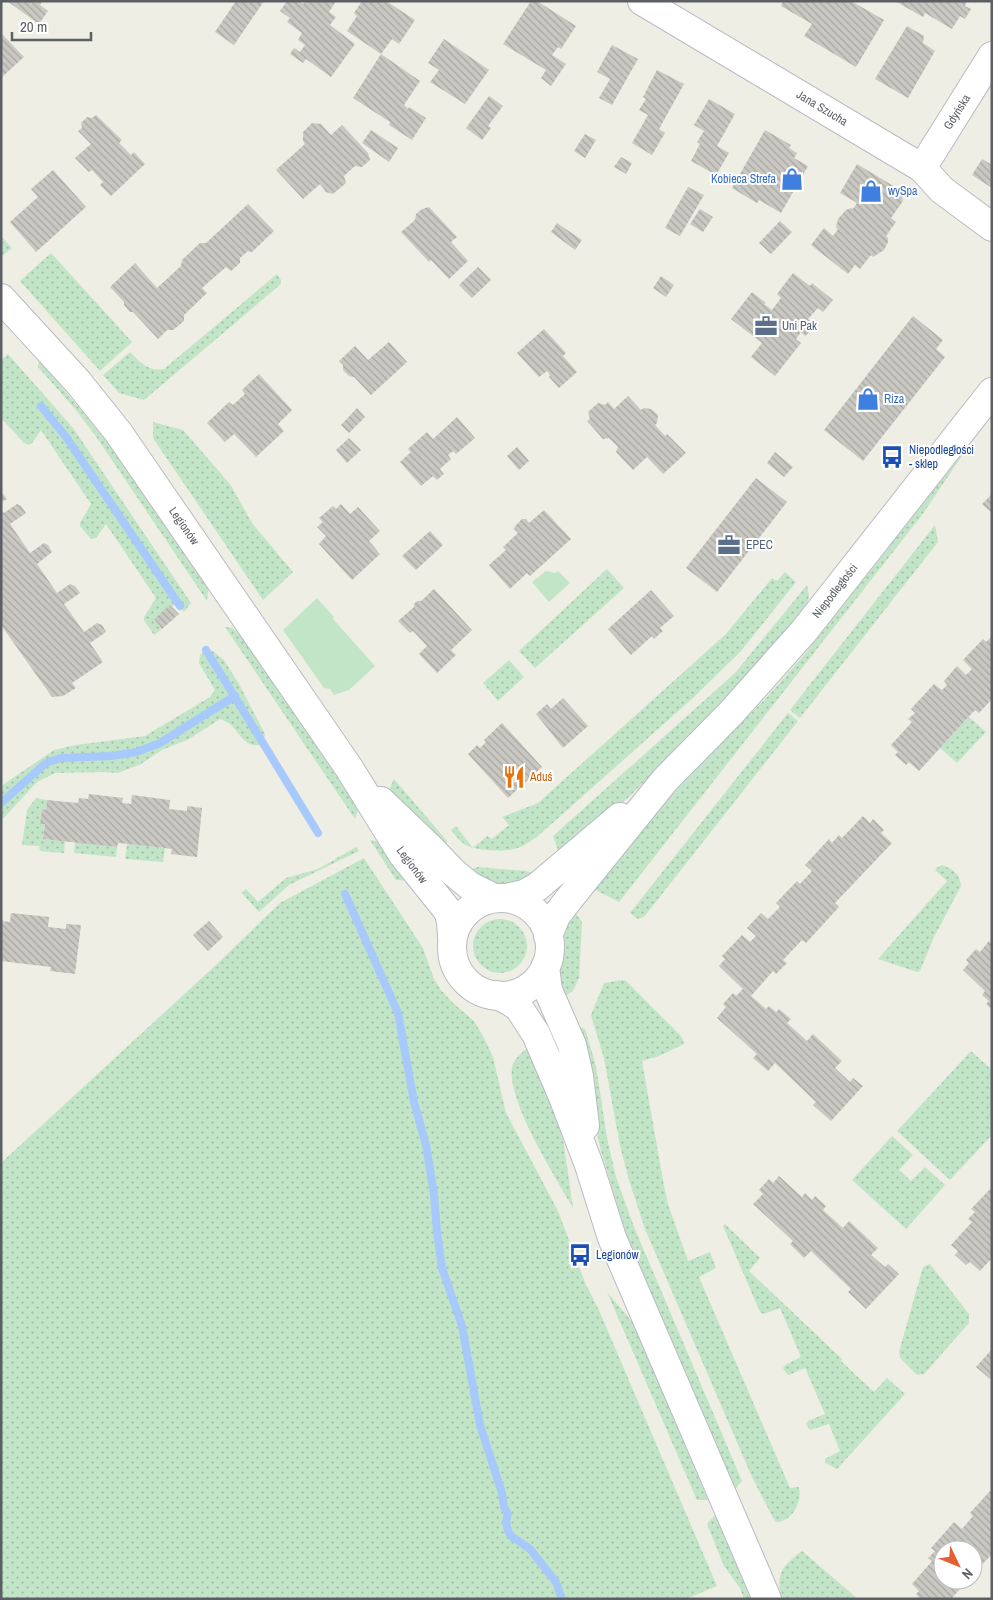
<svg xmlns="http://www.w3.org/2000/svg" width="993" height="1600" font-family="'Archivo Narrow',sans-serif">
  <style>
    .grass { fill: url(#grass-dots) }
    .garden { fill: #c2e5c8 }
    .lines { fill: none; stroke-linecap: round; stroke-linejoin: round }
    .stream { stroke: #a7c9fc; stroke-width: 8 }
    .building { fill: url(#building-back-hatch) }
    .minor-casing { stroke: #b9bbc0; stroke-width: 30 }
    .minor { stroke: #fff; stroke-width: 28 }
    .labels { text-anchor: middle; dominant-baseline: central; stroke-width: 4; stroke-linejoin: round; paint-order: stroke }
    .street-label { font-size: 12px; fill: #5c5f64; stroke: #fff }
    .shop-label { font-size: 12px; fill: #366cbe; stroke: #fff; text-anchor: start }
    .service-label { font-size: 12px; fill: #4e5e75; stroke: #fff; text-anchor: start }
    .transit-label { font-size: 12px; fill: #164399; stroke: #fff; text-anchor: start }
    .food-label { font-size: 12px; fill: #c56008; stroke: #fff; text-anchor: start }
  </style>
  <defs>
    <pattern id="grass-dots" width="8" height="8" patternUnits="userSpaceOnUse" patternTransform="scale(1.25)"><rect width="8" height="8" fill="#c2e5c8"/><path d="M2 2h.1M6 6h.1" fill="none" stroke="#a1bda6" stroke-width="1.8" stroke-linecap="round"/></pattern>
    <pattern id="building-back-hatch" width="6" height="6" patternUnits="userSpaceOnUse" patternTransform="scale(1.25)"><rect width="6" height="6" fill="#cac8c2"/><path d="M-1 5l2 2M0 0l6 6M5-1l2 2" fill="none" stroke="#a7a6a1"/></pattern>
  </defs>
  <rect width="100%" height="100%" fill="#eeeee4"/>
  <path class="grass" d="M1,236L12,248L1,257Z
    M51,253L132,342L100,371L20,281Z
    M277,274L281,280V284L144,400L119,393L103,375L130,352C140,362 148,372 164,369Z
    M8,354L73,428L191,603L184,612L176,603L172,607L170,605L154,619L162,629L154,635L144,620V617L156,598L106,524L96,538L91,539L80,526V523L91,504L41,430L33,442L29,445L24,443L1,418V360Z
    M39,360L105,439L205,582L208,590L207,601L95,435L75,409L38,367Z
    M153,422L183,430L230,484L252,523L293,572L263,600L153,438Z
    M970,444L922,515L619,902L592,888L659,808L768,696L805,654Z
    M935,525L938,542L800,718L790,710Z
    M607,569L624,588L535,668L519,651Z
    M785,572L796,582L741,651L694,697L538,836C519,850 510,852 487,850C480,849 474,849 468,846C461,843 456,836 451,830L456,826L473,848L487,836L492,839L509,825L502,817L538,803L726,634L772,578L777,581Z
    M807,585L809,596L807,605L749,676L629,797L560,856L553,836L735,673Z
    M225,627L232,628L240,634L356,805L358,810L355,819Z
    M206,650L213,651L224,660L239,684L265,734L263,744C247,750 241,735 231,725C228,722 224,721 220,719L189,739L162,750L141,764L118,773L102,772L55,773L37,782L1,821V786L54,750L76,745L145,736L210,697L215,690L199,663L200,655Z
    M509,660L524,677L498,701L483,683Z
    M788,713L798,721L644,917L638,919L630,913Z
    M969,717L986,732L957,763L940,748Z
    M394,779L447,841L446,851L390,793V788Z
    M36,798L47,800L46,810L42,809L40,823L45,824L43,839L65,841L64,853L40,851L39,846L22,845L27,810Z
    M370,840L381,842L413,881L396,880Z
    M75,842L117,847L116,857L74,853Z
    M127,844L165,848L163,862L125,859Z
    M356,847L359,851L289,885L259,912L242,893L246,889L258,902L286,878L318,869Z
    M364,858L423,948L434,979L441,990L453,1003L474,1021L483,1036L493,1057L506,1113L558,1211L586,1285L598,1308L717,1586L686,1599H1V1163L218,963L280,903Z
    M942,865C953,869 960,874 961,886L934,937L920,971L917,972L878,959L947,881L935,870L938,867Z
    M478,867L526,871L541,875L502,887L464,871Z
    M572,908L582,922L579,978L573,991L560,1000L556,967L560,941Z
    M473 946a27 27 0 1 1 54 0a27 27 0 1 1-54 0Z
    M622,980L626,981L681,1036L684,1043L682,1045L659,1056L642,1061L664,1186L668,1204L688,1261L710,1252L716,1268L699,1277L790,1488L799,1487C802,1502 793,1521 776,1522L772,1516L752,1477L645,1229L629,1180L620,1146L604,1058L591,1015L604,983Z
    M572,1024L585,1029L596,1066L607,1138L616,1177L634,1227L742,1481L735,1489L625,1231L601,1151Z
    M531,1044L560,1118L573,1208C556,1178 507,1101 512,1068C513,1058 525,1051 531,1044Z
    M971,1051L992,1070V1135L950,1180L897,1131Z
    M892,1136L913,1155L899,1170L911,1181L925,1167L945,1185L906,1229L852,1180Z
    M725,1224L760,1258L749,1271L842,1359L841,1361L874,1392L887,1378L905,1394L837,1469L825,1463V1459L840,1451L829,1424L810,1430L806,1424L808,1421L825,1414L805,1368L789,1375L787,1374L783,1368L785,1365L801,1357L780,1308L764,1314L760,1312L723,1226Z
    M930,1264L969,1314V1323L924,1374L917,1375L900,1358L899,1352L923,1267Z
    M607,1292L633,1323L708,1500H697Z
    M715,1515L751,1599H744L740,1588L724,1566L707,1524Z
    M802,1551L858,1599H783C773,1576 784,1564 802,1551Z"/>
  <path class="garden" d="M546,571L555,573L558,571L570,583L549,602L532,582Z
    M317,598L334,617L333,619L375,666L349,690L334,695L330,689L324,688L283,630Z"/>
  <g class="lines">
    <path class="stream" d="M41,406L66,437L180,606
      M206,650L318,833
      M1,803L46,763L61,758L111,756L137,752L160,743L235,696
      M345,894L398,1013L414,1102L426,1145L434,1194L437,1232L442,1268L462,1326L480,1425L502,1493L504,1507L508,1514L506,1521L508,1531L512,1537L517,1540L530,1549L556,1582L562,1599"/>
  </g>
  <path class="building" d="M7,1H42L40,5L48,11L39,24Z
    M236,1H264L234,45L215,32Z
    M287,1H299L303,4L306,1H336L329,12L336,17L330,25L355,44L331,77L306,59L303,63L290,54L294,48L300,52L305,45L298,40L302,33L287,22L290,18L280,11Z
    M362,1H386L415,20L399,44L392,39L381,54L347,31L357,16L354,13Z
    M531,1H537L576,26L561,49L558,47L552,55L566,64L551,86L541,78L546,70L503,44Z
    M783,1H851L884,20L856,67L804,36L812,24L781,6Z
    M895,1H967L965,6L971,9L965,19L960,16L952,29L925,13L923,17Z
    M907,26L924,36L923,43L935,51L908,98L875,79Z
    M1,33L24,57L1,78Z
    M444,39L489,70L465,104L430,82L439,70L428,63Z
    M612,45L638,59L612,105L599,98L610,79L597,72Z
    M381,54L420,81L404,105L408,109L409,107L426,118L412,140L389,125L390,122L353,98Z
    M657,70L684,84L659,129L665,133L652,155L632,143L648,115L639,110L646,99L643,97Z
    M489,96L503,106L488,126L491,128L482,140L466,128Z
    M709,99L735,114L717,146L729,153L716,175L691,161L700,144L697,142L704,131L694,125Z
    M96,115L122,140L119,143L131,155L134,152L145,164L111,196L100,185L103,182L92,170L89,172L75,158L91,144L78,131L82,128L81,123L87,117L92,118Z
    M312,123L321,124L331,135L342,125L368,153L370,160L362,167L355,166L344,176L346,183L333,194L326,192L320,184L303,199L276,170L305,144L303,141V132Z
    M371,130L398,148L389,162L362,143Z
    M765,130L791,145L789,148L797,153L794,158L808,166L781,213L759,200L757,203L732,188Z
    M585,134L596,140L585,158L574,151Z
    M621,157L632,163L626,174L614,167Z
    M982,159L992,165V188L972,175Z
    M857,164L900,190L903,201L891,218L896,222L886,236L888,238V242L884,250L873,257L871,255L860,269L855,265L848,274L811,245L824,228L833,236L838,229L836,227L838,219L846,210L851,208L853,209L857,203L840,193Z
    M53,170L86,207L36,252L10,222L38,197L31,189Z
    M688,187L704,195L680,236L665,228Z
    M248,204L274,231L252,252L248,251L240,258V263L231,271L226,267L202,288L207,293L184,315V321L173,330H167L158,339L133,312H130L124,305V302L110,287L135,263L157,288L181,266L182,260L200,243H206Z
    M429,207L457,237L451,242L468,261L449,279L431,260L429,262L401,232L415,220L416,214L422,209Z
    M700,209L713,217L703,232L690,224Z
    M780,221L792,232L771,254L759,243Z
    M557,223L582,240L575,250L551,232Z
    M478,267L491,280L472,298L459,285Z
    M793,273L810,286L812,283L833,300L823,312L818,308L808,319L814,324L812,327V330L805,336L801,332L796,339L801,343L775,376L751,357L762,343L731,319L752,292L766,303L764,304L772,310L781,298L777,294Z
    M661,276L674,285L666,297L653,288Z
    M913,316L943,340L936,349L945,357L863,461L824,430Z
    M544,329L566,353L563,356L577,372L559,388L549,377L550,375L547,371L539,377L517,353Z
    M389,342L407,362L371,395L354,377L349,376L343,370V365L339,361L355,346L368,360Z
    M259,374L292,410L278,424L284,431L256,457L234,434L225,442L207,423L229,402L233,405L245,394L242,390Z
    M628,396L641,410L644,408L651,409L658,415L657,423L655,425L665,436L667,434L686,453L663,474L647,457L633,470L616,452L618,447L609,438L603,439L587,421L590,419L588,412L598,403L605,405L608,402L614,409Z
    M357,408L365,417L349,433L341,425Z
    M457,417L475,438L456,454L453,451L448,455L451,459L440,469L444,474L437,480L433,476L421,486L400,462L411,452L408,449L427,432L433,439Z
    M349,438L361,450L347,463L336,450Z
    M517,447L529,461L519,470L507,456Z
    M775,452L793,467L784,477L767,463Z
    M756,478L787,502L717,592L686,568Z
    M1,491L7,499L1,502Z
    M992,494V513L982,504Z
    M17,504L21,506L26,513L10,524L30,553L44,543L48,545L52,552L37,564L57,593L70,584L75,586L80,593L64,604L84,632L97,623L102,625L106,632L90,643L103,662L72,683L76,688L63,696L52,697L1,625V509L4,513Z
    M341,504L350,514L358,507L380,531L369,541L380,554L352,580L319,544L326,536L317,527L323,522L319,518L333,506L336,509Z
    M544,510L571,539L530,576L527,573L510,589L489,565L506,550L503,547L518,533L514,529L515,526L522,519H526L529,523Z
    M430,531L443,545L416,570L402,556Z
    M434,589L472,630L451,650L456,655L437,673L419,654L427,646L413,631L410,633L398,621L414,607V604L417,601H421Z
    M651,590L674,616L660,628L663,631L654,639L652,636L631,655L608,629Z
    M170,605L179,614L162,629L154,619Z
    M992,636V699L979,713L975,710L919,771L909,762L906,765L895,755L898,752L891,745L912,722L908,719L915,713L911,709L934,684L942,690L947,685L944,681L957,666L966,675L972,669L963,660L983,639L986,642Z
    M563,698L588,726L563,748L536,714L547,704L551,709Z
    M502,723L542,767L508,798L468,754L477,745L480,748L486,742L484,740Z
    M89,794L123,798L122,803L131,804L132,795L170,800L169,809L187,811V806L202,808L197,857L171,854L172,849L165,848L118,843L117,847L43,839L45,824H40L42,809L46,810L47,800L78,803L79,798L88,799Z
    M863,816L870,823L873,819L884,830L881,833L892,843L835,903L839,907L806,943L802,940L783,960L787,963L776,974L773,971L751,996L766,1009L769,1006L776,1012L779,1009L791,1019L787,1023L807,1041L813,1034L842,1061L835,1068L850,1082L853,1078L863,1086L831,1121L813,1105L816,1102L775,1063L768,1071L753,1058L757,1054L717,1018L726,1007L723,1004L733,993L736,996L743,989L719,966L725,959L722,956L742,935L750,942L756,936L747,928L761,913L768,919L780,907L776,903L797,881L800,884L812,871L805,865L829,839L832,843L839,835L842,838Z
    M11,913L49,917L48,927L66,929V924L81,925L75,974L50,971L51,967L1,961V921L10,922Z
    M209,921L223,937L208,951L193,935Z
    M989,941L992,944V1010L986,1004L989,1001L982,995L985,991L963,970L969,963L966,960L976,949L980,952Z
    M779,1176L802,1197L805,1193L812,1200L815,1196L826,1206L823,1210L843,1228L849,1221L878,1248L871,1255L885,1267L888,1264L899,1274L866,1309L848,1292L851,1289L811,1251L804,1258L790,1244L793,1241L753,1204L763,1194L759,1190L769,1179L773,1183Z
    M992,1187V1258L980,1271L970,1262L966,1265L955,1255L958,1251L951,1245L972,1222L968,1219L975,1212L971,1209Z
    M992,1349V1377L990,1379L976,1367Z
    M990,1491L992,1493V1554L973,1574V1550H943V1580H968L951,1599H921L916,1594L919,1591L912,1584L932,1561L928,1558L935,1551L931,1548L954,1522L962,1529L973,1516L970,1513Z"/>
  <g class="lines">
    <defs>
      <path id="minor" d="M642,1L922,168L942,190L992,227
        M922,168L992,56
        M1,298L78,382L118,432L349,768L403,855L448,911L451,921L452,937
        M381,801L428,846L453,872L470,886L494,898
        M506,898L524,894L537,887L620,817
        M452 947a49 49 0 1 1 98 0a49 49 0 1 1-98 0Z
        M548,936L556,916L569,899L665,780L731,713L804,631L992,392
        M545,967L548,990L572,1045L579,1076L585,1126
        M497,995L511,1002L519,1008L536,1034L563,1097L589,1165L612,1238L767,1599"/>
    </defs>
    <use href="#minor" class="minor-casing"/>
    <use href="#minor" class="minor"/>
  </g>
  <defs>
    <symbol id="shop-bare" viewBox="-9 -9 18 18"><path d="M-5-2.5h2.3a2.7 3.5 0 0 1 5.4 0H5L5.5 6h-11ZM-1.5-2.5h3a1.5 2.3 0 0 0-3 0Z" fill="#3f7fe0" stroke="#fff" stroke-width="2.5" paint-order="stroke"/></symbol>
    <symbol id="office-bare" viewBox="-9 -9 18 18"><path d="M-6-3h4V-5.5h4V-3h4V5H-6ZM-1-4.5V-3h2v-1.5ZM-6 0V1H6V0Z" fill="#5c6f8a" stroke="#fff" stroke-width="2.5" paint-order="stroke"/></symbol>
    <symbol id="bus-bare" viewBox="-9 -9 18 18"><path d="M-5-6H5V4H4V6H2V4H-2V6H-4V4H-5ZM-3.5-4V0h7V-4ZM-3.5 1.2v1.5H-2V1.2ZM2 1.2v1.5H3.5V1.2Z" fill="#1a4fb4" stroke="#fff" stroke-width="2.5" paint-order="stroke"/></symbol>
    <symbol id="restaurant-bare" viewBox="-9 -9 18 18"><path d="M-5-6h1v4h1v-4h1v4h1v-4h1v5L-1.5 .5V6h-2V.5L-5-1ZM5-6V6H3V1.5H1.5Q1.5-4 5-6Z" fill="#e8710a" stroke="#fff" stroke-width="2.5" paint-order="stroke"/></symbol>
  </defs>
  <g fill-rule="evenodd">
    <use href="#shop-bare" x="776" y="163" width="32" height="32"/>
    <use href="#shop-bare" x="855" y="175" width="32" height="32"/>
    <use href="#office-bare" x="750" y="310" width="32" height="32"/>
    <use href="#shop-bare" x="852" y="383" width="32" height="32"/>
    <use href="#bus-bare" x="876" y="441" width="32" height="32"/>
    <use href="#office-bare" x="713" y="529" width="32" height="32"/>
    <use href="#restaurant-bare" x="498" y="761" width="32" height="32"/>
    <use href="#bus-bare" x="564" y="1239" width="32" height="32"/>
  </g>
  <g class="labels">
    <g class="street-label">
      <text transform="translate(822 108) rotate(31)">Jana Szucha</text>
      <text transform="translate(957 112) rotate(-58)">Gdyńska</text>
      <text transform="translate(184 526) rotate(55)">Legionów</text>
      <text transform="translate(835 591) rotate(-52)">Niepodległości</text>
      <text transform="translate(412 865) rotate(53)">Legionów</text>
    </g>
    <g class="shop-label">
      <text x="776" y="179" text-anchor="end">Kobieca Strefa</text>
      <text x="888" y="191">wySpa</text>
      <text x="884" y="399">Riza</text>
    </g>
    <g class="service-label">
      <text x="782" y="326">Uni Pak</text>
      <text x="746" y="545">EPEC</text>
    </g>
    <g class="transit-label">
      <text x="909" y="450">Niepodległości<tspan x="909" dy="14">- sklep</tspan></text>
      <text x="596" y="1255">Legionów</text>
    </g>
    <g class="food-label">
      <text x="530" y="777">Aduś</text>
    </g>
  </g>
  <rect width="993" height="1600" fill="none" stroke="#5c5f64" stroke-width="5"/>
  <g transform="translate(958 1565) rotate(133)"><circle r="24" fill="#ffffff" stroke="#bebfc1"/>
  <path d="M0-4L9 19L0 12L-9 19Z" fill="#e36035"/>
  <text y="-8" font-size="14" font-weight="bold" text-anchor="middle" fill="#5c5f64">N</text>
  </g>
  <path d="M12 32v8h79v-8" fill="none" stroke="#5c5f64" stroke-width="2.5"/>
  <text x="20" y="32" font-size="15" fill="#5c5f64" stroke="#ffffff" stroke-width="4" paint-order="stroke">20 m</text>
</svg>
